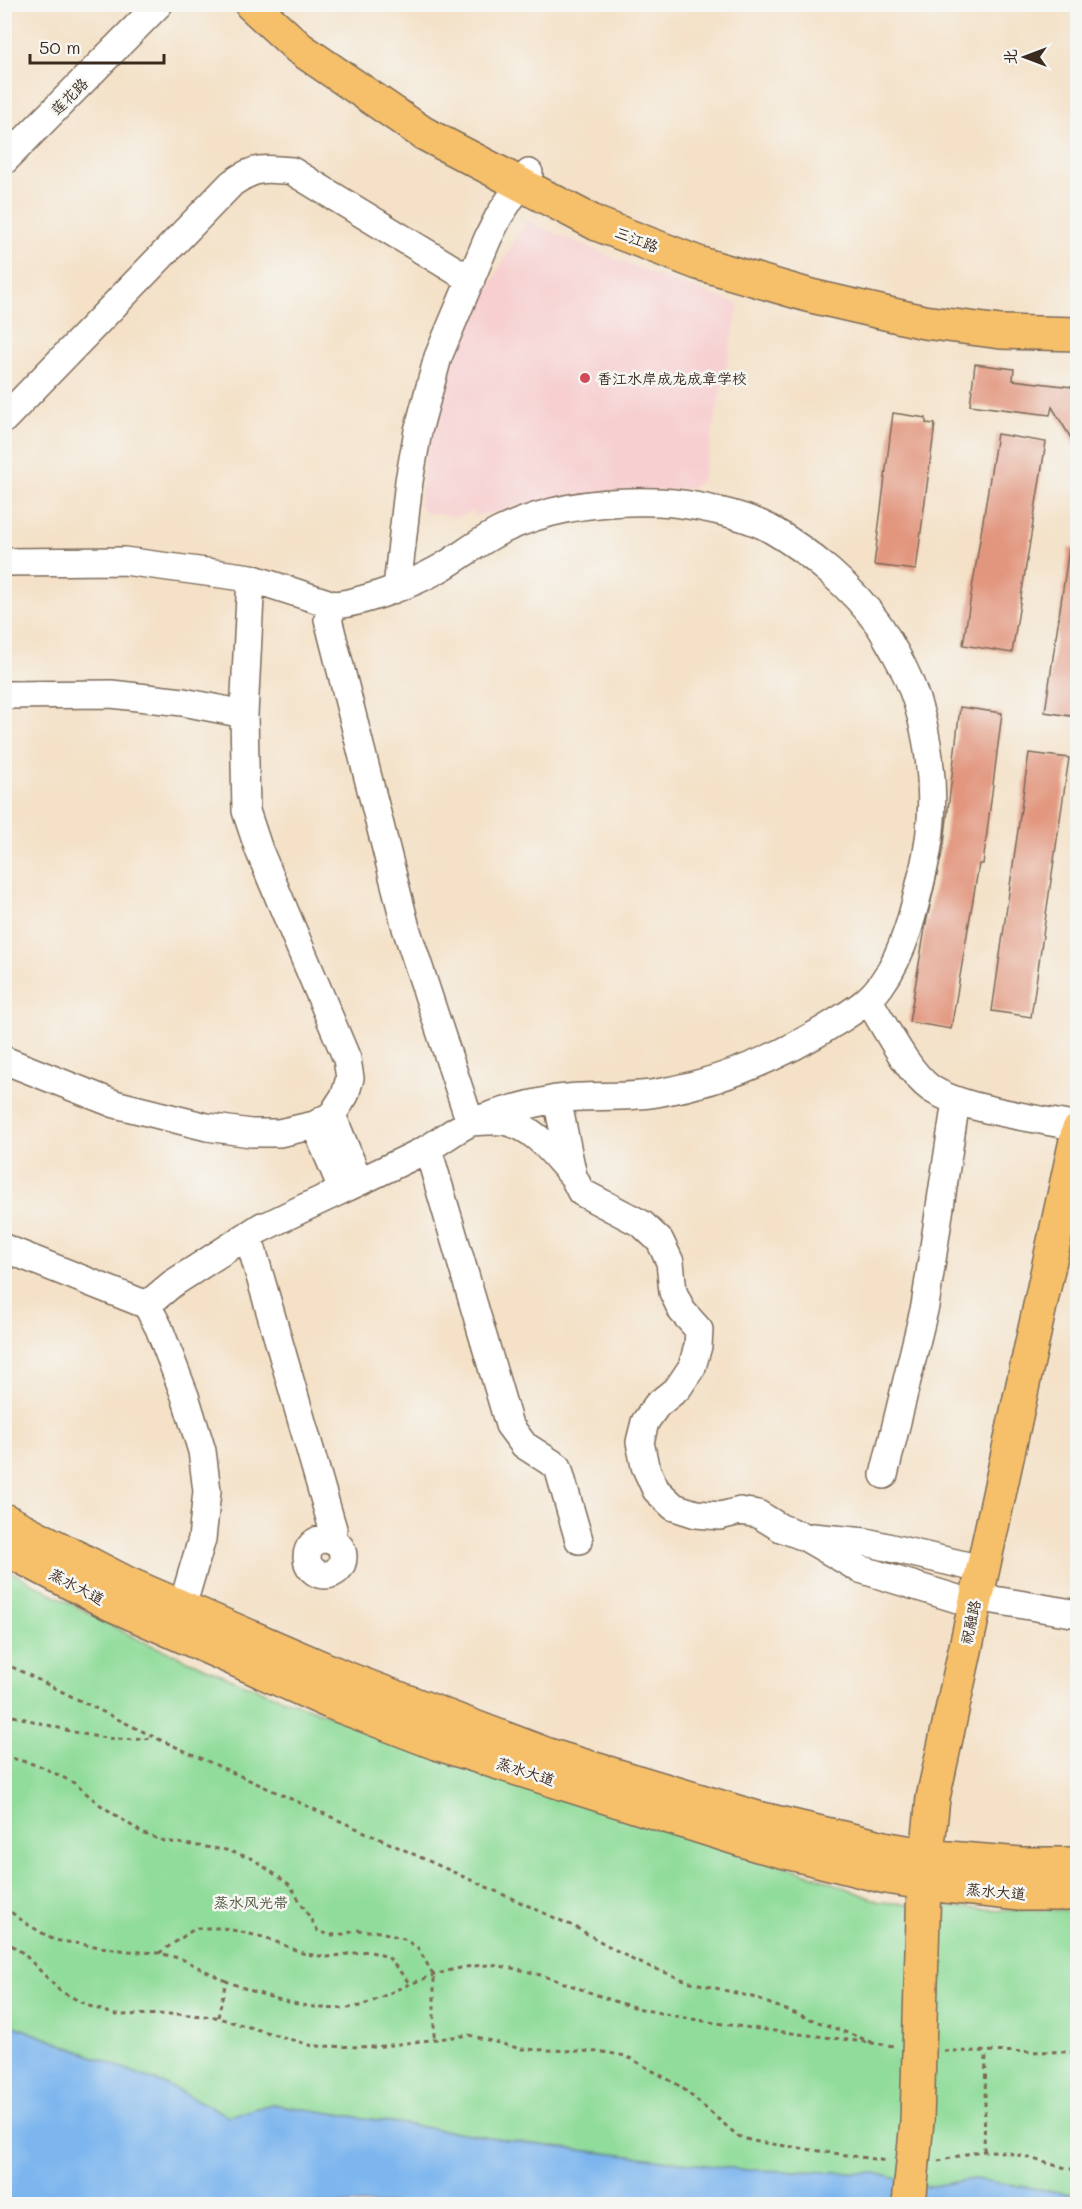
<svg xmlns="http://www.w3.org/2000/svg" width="1082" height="2209" font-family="Mali,'LXGW WenKai TC',sans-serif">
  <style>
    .built { fill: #f7cfd0 }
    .green { fill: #90dc9a; stroke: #66835c; stroke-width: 1.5 }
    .water { fill: #7db6ee; stroke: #5c7086; stroke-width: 1.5 }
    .building { fill: #e2967e }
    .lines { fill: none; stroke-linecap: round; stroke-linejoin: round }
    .minor-casing { stroke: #7c6a59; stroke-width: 30 }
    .major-casing { stroke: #7c6a59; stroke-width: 36 }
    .path { stroke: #7c6a59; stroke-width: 3; stroke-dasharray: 4.5 4.5; stroke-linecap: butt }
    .minor { stroke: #fff; stroke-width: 27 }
    .major { stroke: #f6c06b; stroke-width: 33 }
    .major-bridge-casing { stroke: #7c6a59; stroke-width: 36; stroke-linecap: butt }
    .major-bridge { stroke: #f6c06b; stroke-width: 33 }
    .poi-dot { fill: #d1495b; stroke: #f6f6f2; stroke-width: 2 }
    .labels { text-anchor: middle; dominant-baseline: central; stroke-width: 5; stroke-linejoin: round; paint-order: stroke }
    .street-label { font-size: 15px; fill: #3b2a1e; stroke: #f6f6f2 }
    .poi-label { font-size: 15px; fill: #3b2a1e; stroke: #f6f6f2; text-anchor: start }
    .park-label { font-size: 15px; fill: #50563d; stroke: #f6f6f2 }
  </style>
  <rect width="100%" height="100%" fill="#f6f6f2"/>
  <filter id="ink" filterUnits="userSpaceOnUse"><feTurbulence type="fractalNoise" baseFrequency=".0167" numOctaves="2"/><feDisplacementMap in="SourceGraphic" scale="12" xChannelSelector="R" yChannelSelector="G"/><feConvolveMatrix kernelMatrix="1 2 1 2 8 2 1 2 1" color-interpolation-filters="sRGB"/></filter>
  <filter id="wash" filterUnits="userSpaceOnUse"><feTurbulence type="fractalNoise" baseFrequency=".008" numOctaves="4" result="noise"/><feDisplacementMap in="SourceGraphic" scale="24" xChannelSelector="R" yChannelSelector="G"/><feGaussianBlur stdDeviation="1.35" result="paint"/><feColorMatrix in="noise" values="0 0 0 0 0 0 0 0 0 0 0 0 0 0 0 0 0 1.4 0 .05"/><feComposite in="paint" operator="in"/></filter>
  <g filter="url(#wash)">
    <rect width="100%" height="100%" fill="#f4e1c7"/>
    <path class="built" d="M526,220L620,261L680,284L739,304L705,470L700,482L691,489L600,495L475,516L474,510L467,514L458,517L424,512L419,505L426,456L441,398L455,358L471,320Z"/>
    <path class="green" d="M4,1568L139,1640L252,1687L455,1762L816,1876L880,1902L1003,1910H1077V2195L974,2179L927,2187L875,2173L747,2170L554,2147L272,2104L229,2116L169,2086L5,2022Z"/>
    <path class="water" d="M4,2022L169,2086L229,2116L272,2104L554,2147L747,2170L875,2173L927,2187L974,2179L1077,2195V2204H5Z"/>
    <g id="blocks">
      <path class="building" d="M975,364L1014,369L1013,380L1072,387L1077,394V448L1052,407L1050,415L970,405Z
        M893,413L926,418V423L935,424L916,570L874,565Z
        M997,434L1046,442L1012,653L963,645Z
        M1069,548H1077V717L1045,712Z
        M960,707L1002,713L983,864H979L951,1029L909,1022L926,923L944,844Z
        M1029,753L1069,758L1031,1017L992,1011Z"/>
    </g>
  </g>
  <g filter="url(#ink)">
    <use href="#blocks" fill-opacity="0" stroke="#7c6a59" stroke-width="1.5"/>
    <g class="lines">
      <defs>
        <path id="minor" d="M4,161L159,4
          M4,419L232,183C255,167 264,168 292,171L471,280
          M4,562L124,561L251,578L334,605C362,603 412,584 437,570C459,558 479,541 502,530C550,507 605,500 658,502C689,503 745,514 772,530C810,552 854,589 879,625C885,634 890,644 896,654C931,716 940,799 924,867C915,907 905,952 881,985C869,1002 853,1011 836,1022C781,1057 721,1082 657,1093C623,1099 589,1094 556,1099C529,1104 500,1112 474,1121C456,1128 441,1142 423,1151C365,1180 306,1206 248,1235L333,1529L332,1541
          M397,588L409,481L418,431L438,357L488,238L499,216L520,184L529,173
          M334,605L328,619L406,928L470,1122C480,1122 492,1120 503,1121C534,1126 553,1153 572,1175
          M4,695L111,694L183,702L244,714
          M869,1001C885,1026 907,1071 930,1088C960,1109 1040,1119 1078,1127
          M4,1060L115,1104L207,1127L251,1133H279L315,1125L332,1115L345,1095L350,1078L347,1059L259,850L246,811L244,714L251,578
          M557,1099L573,1176L581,1192L642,1224L660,1241L670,1262L673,1292L682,1311L699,1330L698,1346L692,1367L678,1388L657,1405L645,1422L640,1442L645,1466L656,1490L674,1507L696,1514L720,1516L740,1511L758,1514L781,1528L805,1537L860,1569L974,1604
          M315,1125L339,1181L351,1184L356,1174L332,1115
          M428,1149L509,1425L524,1445L558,1467L579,1540
          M4,1248L147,1305L159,1328L185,1396L202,1451L207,1491L202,1539L182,1607
          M147,1305L172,1284L262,1226
          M884,1475L925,1306L956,1101
          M812,1537L866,1542L981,1569
          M307 1557a18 18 0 1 1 36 0a18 18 0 1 1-36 0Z
          M994,1600L1078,1614"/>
        <path id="major" d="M251,4L299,48L423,133L597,224L698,263L811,296L924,322L1001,332L1078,334
          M4,1520L126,1583L343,1677L548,1755L754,1817L889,1849L936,1857L1021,1864H1078
          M4,1548L109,1603L330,1702L436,1743L758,1845L886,1877L936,1885L1020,1894H1078
          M917,2121L924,1883L933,1798L1078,1131"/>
      </defs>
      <use href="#minor" class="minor-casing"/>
      <use href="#major" class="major-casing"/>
      <path class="path" d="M4,1663L154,1737L575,1927L635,1961L687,1981L752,1997L874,2043
        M4,1714C56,1725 99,1745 152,1738
        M4,1756L40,1766L74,1783L99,1804L144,1834L164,1841L226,1850L253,1859L290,1885L318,1931L330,1935L345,1934L357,1930L381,1932L404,1939L418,1948L434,1976V2038
        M4,1907L27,1924L54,1940L127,1951L159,1953L182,1959L226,1981
        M4,1940L23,1953L60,1991L89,2006L116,2015L178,2014L215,2017L313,2046L375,2047L469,2035L521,2049L603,2052L626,2056L680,2086L738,2136L752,2141L887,2161
        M159,1953L196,1928H223L267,1938L305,1954L328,1957L368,1951L388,1957L410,1984
        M218,2017L226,1981C263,1996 323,2017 363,2005C374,2001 386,1995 396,1990C426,1977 464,1962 497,1966C548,1971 596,1999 646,2010C727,2028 811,2034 894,2046
        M944,2051L1078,2052
        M984,2151L986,2052
        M938,2161C953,2158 970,2152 985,2151C1016,2150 1047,2166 1078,2170"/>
      <use href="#minor" class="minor"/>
      <use href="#major" class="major"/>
      <defs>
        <path id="major-bridge" d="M909,2204L917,2121"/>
      </defs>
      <use href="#major-bridge" class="major-bridge-casing"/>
      <use href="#major-bridge" class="major-bridge"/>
    </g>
  </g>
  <circle class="poi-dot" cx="585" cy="378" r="6"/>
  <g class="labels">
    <g class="street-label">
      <text transform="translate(69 96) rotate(-45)">莲花路</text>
      <text transform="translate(637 239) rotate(21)">三江路</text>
      <text transform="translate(77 1586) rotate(28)">蒸水大道</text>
      <text transform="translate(970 1622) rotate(-78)">祝融路</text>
      <text transform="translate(526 1771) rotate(18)">蒸水大道</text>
      <text transform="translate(996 1891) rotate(5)">蒸水大道</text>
    </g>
    <g class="poi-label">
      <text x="597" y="378">香江水岸成龙成章学校</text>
    </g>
    <g class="park-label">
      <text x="251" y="1902">蒸水风光带</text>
    </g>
  </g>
  <rect width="1082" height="2209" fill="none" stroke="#f6f6f2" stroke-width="24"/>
  <g transform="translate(1025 57) rotate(270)" stroke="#f6f6f2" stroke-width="4.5" paint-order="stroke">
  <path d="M0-4.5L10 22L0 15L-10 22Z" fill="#3b2a1e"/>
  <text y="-9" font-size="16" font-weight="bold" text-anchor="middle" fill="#3b2a1e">北</text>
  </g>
  <path d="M30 54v9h134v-9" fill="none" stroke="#3b2a1e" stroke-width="3"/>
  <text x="39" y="54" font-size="18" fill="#3b2a1e" stroke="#f6f6f2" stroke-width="4.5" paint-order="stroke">50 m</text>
</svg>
